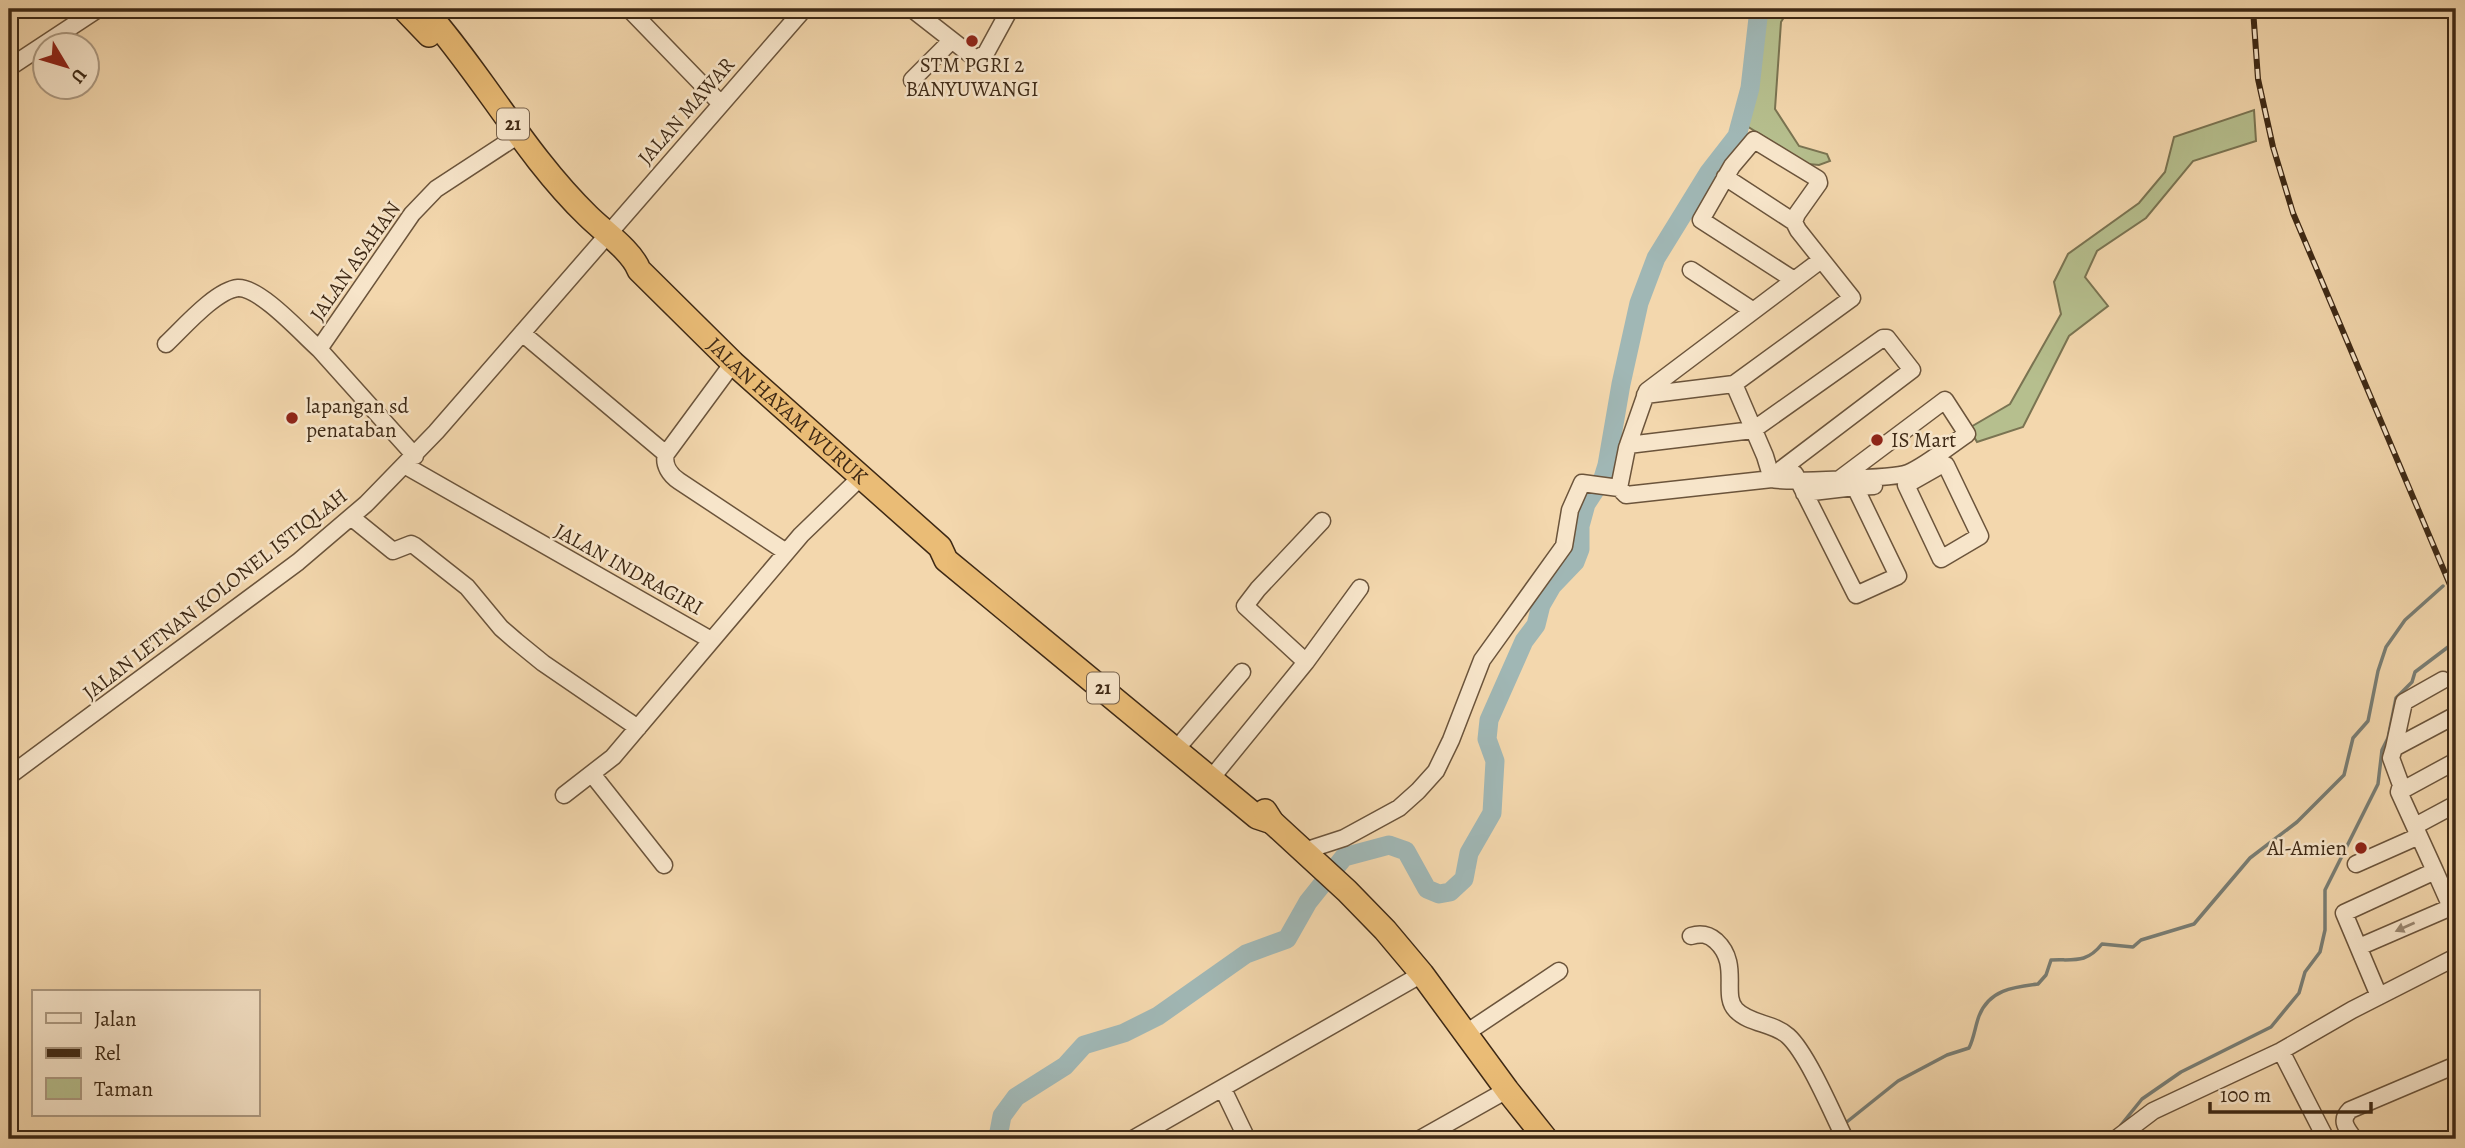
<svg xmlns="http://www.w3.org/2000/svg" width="2465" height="1148" font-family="Alegreya,serif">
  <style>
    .green { fill: #b6bf8e; stroke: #7a7452; stroke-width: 2 }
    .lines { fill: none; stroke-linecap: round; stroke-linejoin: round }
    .stream { stroke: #797e75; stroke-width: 3.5 }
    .river { stroke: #a0b7b5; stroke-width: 19 }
    .minor-casing { stroke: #6b543b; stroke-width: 19 }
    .highway-casing { stroke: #3e2915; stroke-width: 26 }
    .minor { stroke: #f7e5ca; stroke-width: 16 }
    .highway { stroke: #eabc76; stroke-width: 23 }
    .rail-casing { stroke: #3e2915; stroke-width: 6 }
    .rail { stroke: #f7e5ca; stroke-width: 3.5; stroke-dasharray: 10; stroke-linecap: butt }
    .oneway { fill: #9a8770 }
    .poi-dot { fill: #8f2418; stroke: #f7e5ca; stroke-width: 2.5 }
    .labels { text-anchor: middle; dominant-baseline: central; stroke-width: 5; stroke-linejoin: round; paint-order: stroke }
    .shield { fill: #f7e5ca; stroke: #76614b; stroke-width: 2 }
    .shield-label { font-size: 19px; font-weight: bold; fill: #3e2915 }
    .poi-label { font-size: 21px; fill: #3e2915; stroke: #f7e5ca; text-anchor: start }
    .street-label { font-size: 21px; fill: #3e2915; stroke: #f7e5ca }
  </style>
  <rect width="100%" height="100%" fill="#f3d7ad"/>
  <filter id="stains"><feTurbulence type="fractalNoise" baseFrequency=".00286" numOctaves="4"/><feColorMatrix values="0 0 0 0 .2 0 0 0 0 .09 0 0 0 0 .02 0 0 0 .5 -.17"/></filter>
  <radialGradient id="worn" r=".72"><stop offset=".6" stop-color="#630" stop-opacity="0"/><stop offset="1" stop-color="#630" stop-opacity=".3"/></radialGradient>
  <path class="green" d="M1758,9H1789L1781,22L1775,109L1799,146L1827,154L1830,161L1819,165L1808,164L1742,123L1750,88Z
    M2254,110L2256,141L2193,161L2146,218L2097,251L2085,277L2108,306L2069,336L2023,427L1977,442L1969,428L2010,404L2061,314L2054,282L2068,254L2139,203L2165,172L2174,137Z"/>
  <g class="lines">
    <path class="stream" d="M2454,576L2456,575
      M1843,1125L1898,1081L1947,1055L1969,1048C1974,1038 1975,1027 1979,1016C1989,990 2013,987 2038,984L2046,975L2051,960C2074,959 2086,964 2102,944L2133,947L2141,940L2194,924L2250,858L2297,822L2344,775L2353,738L2368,721L2378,671L2386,647L2405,620L2443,586
      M2121,1125L2142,1099L2181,1072L2271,1027L2299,993L2305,972L2320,952L2325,930V890L2378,784L2382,750L2388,738L2396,698L2412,682L2415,672L2456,641
      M1813,1139L1836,1129"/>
    <path class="river" d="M996,1139L998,1137L1002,1116L1016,1097L1065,1066L1084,1045L1124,1033L1158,1016L1246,954L1287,939L1308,902L1344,857L1389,845L1406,851L1427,889L1439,894L1450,892L1464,879L1469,853L1492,813L1495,761L1487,739L1489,720L1524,641L1536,625L1541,605L1552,586L1575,562L1580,549V526L1586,504L1603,478L1607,465L1621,384L1639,303L1656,258L1709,172L1737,136L1750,88L1759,9"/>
    <defs>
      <path id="minor" d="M629,9L721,104
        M912,9L976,59L986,53L1010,9
        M10,67L98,9
        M912,80L951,41
        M1725,177L1794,222
        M1691,270L1752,310
        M522,333L666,454
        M166,344C183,328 216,290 238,288C260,287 303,335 319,349
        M733,363L666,454C663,465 670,475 679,481L786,552
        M1645,395L1734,384
        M1628,445L1753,430L1883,338H1887L1912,370L1783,468L1772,479
        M415,456L319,349L412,214L436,189L520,134
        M1943,464L1946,465L1980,536L1941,559L1906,485Z
        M406,466L711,640
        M1795,474L1856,595L1898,576L1855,487L1874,486
        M1772,479C1784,483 1897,478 1908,473C1927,465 1949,446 1967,434L1945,400L1841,478
        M1619,488L1626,495L1772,479L1765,456L1734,384L1852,298L1798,230L1794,222L1797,214L1819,183L1818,179L1754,140L1732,166L1701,220L1794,280
        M1804,493L1855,487
        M351,517L393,551L411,544L415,546L467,587L501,628L516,641L543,663L638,728
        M1306,662L1245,606L1258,589L1322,521
        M1184,740L1242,672
        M2394,748L2404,702L2443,680
        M1218,770L1306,662L1360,588
        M592,774L664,865
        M9,776L298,562L366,504L436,432L804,9
        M2399,792L2456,761
        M564,795L613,757L801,535L862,476
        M2415,826L2456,804
        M1304,851L1344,838L1399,808L1418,791L1436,771L1451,740L1482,660L1564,546L1570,510L1582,483L1619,488L1627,448L1647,391L1821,260
        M2356,864L2419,836
        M2435,871L2451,907
        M1691,936C1701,933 1708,934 1716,941C1741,964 1721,995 1736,1010C1749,1024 1774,1023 1788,1036C1807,1053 1833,1114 1845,1139
        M2359,947L2456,905
        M2379,996L2344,913L2435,871L2399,792L2401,785L2391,758L2394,748L2456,715
        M1466,1033L1559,971
        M2281,1051L2326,1139
        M1223,1089L1247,1139
        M1133,1139L1422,974
        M1420,1139L1507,1090
        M2116,1139L2153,1111L2281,1051L2352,1010L2456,957
        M2354,1139C2347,1128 2339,1121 2350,1110L2456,1065"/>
      <g id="highway">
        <path d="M404,9L429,35"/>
        <path id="s1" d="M424,9C482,74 525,155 588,216C603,231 632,251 639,270L733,363L940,547L946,560L1257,817L1272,822"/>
        <path d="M1265,811L1272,822L1347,891L1385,930L1422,974L1507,1090L1546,1139"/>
      </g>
    </defs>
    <use href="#minor" class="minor-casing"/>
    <use href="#highway" class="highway-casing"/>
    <use href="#minor" class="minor"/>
    <use href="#highway" class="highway"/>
    <defs>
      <path id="rail" d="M2253,9L2258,79L2273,147L2293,213L2456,599"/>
    </defs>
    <use href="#rail" class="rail-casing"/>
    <use href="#rail" class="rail"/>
  </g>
  <defs><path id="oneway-solid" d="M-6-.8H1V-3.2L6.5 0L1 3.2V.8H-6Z" transform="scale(1.75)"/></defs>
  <use class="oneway" href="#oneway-solid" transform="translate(2405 927) rotate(156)"/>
  <g class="poi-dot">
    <circle cx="972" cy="41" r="7"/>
    <circle cx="292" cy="418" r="7"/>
    <circle cx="1877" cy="440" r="7"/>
    <circle cx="2361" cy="848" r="7"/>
  </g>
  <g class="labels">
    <g class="shield">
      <rect x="497" y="108.5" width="32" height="31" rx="5"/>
      <rect x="1087" y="672.5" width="32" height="31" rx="5"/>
    </g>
    <g class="shield-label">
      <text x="513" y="124">21</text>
      <text x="1103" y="688">21</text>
    </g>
    <g class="poi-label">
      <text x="972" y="65" text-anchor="middle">STM PGRI 2<tspan x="972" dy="24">BANYUWANGI</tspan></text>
      <text x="306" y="406">lapangan sd<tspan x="306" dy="24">penataban</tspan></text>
      <text x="1891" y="440">IS Mart</text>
      <text x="2347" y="848" text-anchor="end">Al-Amien</text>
    </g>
    <g class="street-label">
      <text transform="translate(686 111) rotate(-49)">JALAN MAWAR</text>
      <text transform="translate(355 261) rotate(-55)">JALAN ASAHAN</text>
      <text stroke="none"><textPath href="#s1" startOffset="544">JALAN HAYAM WURUK</textPath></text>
      <text transform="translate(629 569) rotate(29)">JALAN INDRAGIRI</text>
      <text transform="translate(215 594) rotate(-38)">JALAN LETNAN KOLONEL ISTIQLAH</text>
    </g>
  </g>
  <rect width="2465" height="1148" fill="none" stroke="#f3d7ad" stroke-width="35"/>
  <rect x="10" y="10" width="2444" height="1127" fill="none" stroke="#3e2915" stroke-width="3.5"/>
  <rect x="18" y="18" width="2430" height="1113" fill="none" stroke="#3e2915" stroke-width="2"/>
  <rect x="32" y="990" width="228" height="126" fill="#f7e5ca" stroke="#ad9a82" stroke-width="2"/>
  <rect x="46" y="1013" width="35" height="10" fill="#f7e5ca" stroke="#ad9a82" stroke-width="2"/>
  <text x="94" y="1026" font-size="21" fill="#3e2915">Jalan</text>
  <rect x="46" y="1048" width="35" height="10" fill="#3e2915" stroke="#ad9a82" stroke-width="2"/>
  <text x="94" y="1060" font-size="21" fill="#3e2915">Rel</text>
  <rect x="46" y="1078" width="35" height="21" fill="#b6bf8e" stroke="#ad9a82" stroke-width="2"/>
  <text x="94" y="1096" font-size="21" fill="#3e2915">Taman</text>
  <g transform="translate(66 66) rotate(128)"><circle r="33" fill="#f7e5ca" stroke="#ad9a82" stroke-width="2"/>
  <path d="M0-5L12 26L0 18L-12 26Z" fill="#8f2418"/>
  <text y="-10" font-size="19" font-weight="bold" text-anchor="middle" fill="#3e2915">U</text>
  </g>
  <path d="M2210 1102v10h161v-10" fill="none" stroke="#3e2915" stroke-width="3.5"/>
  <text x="2220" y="1102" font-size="21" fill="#3e2915" stroke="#f7e5ca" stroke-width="5" paint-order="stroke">100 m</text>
  <rect width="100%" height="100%" filter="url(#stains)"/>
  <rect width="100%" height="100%" fill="url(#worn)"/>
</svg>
